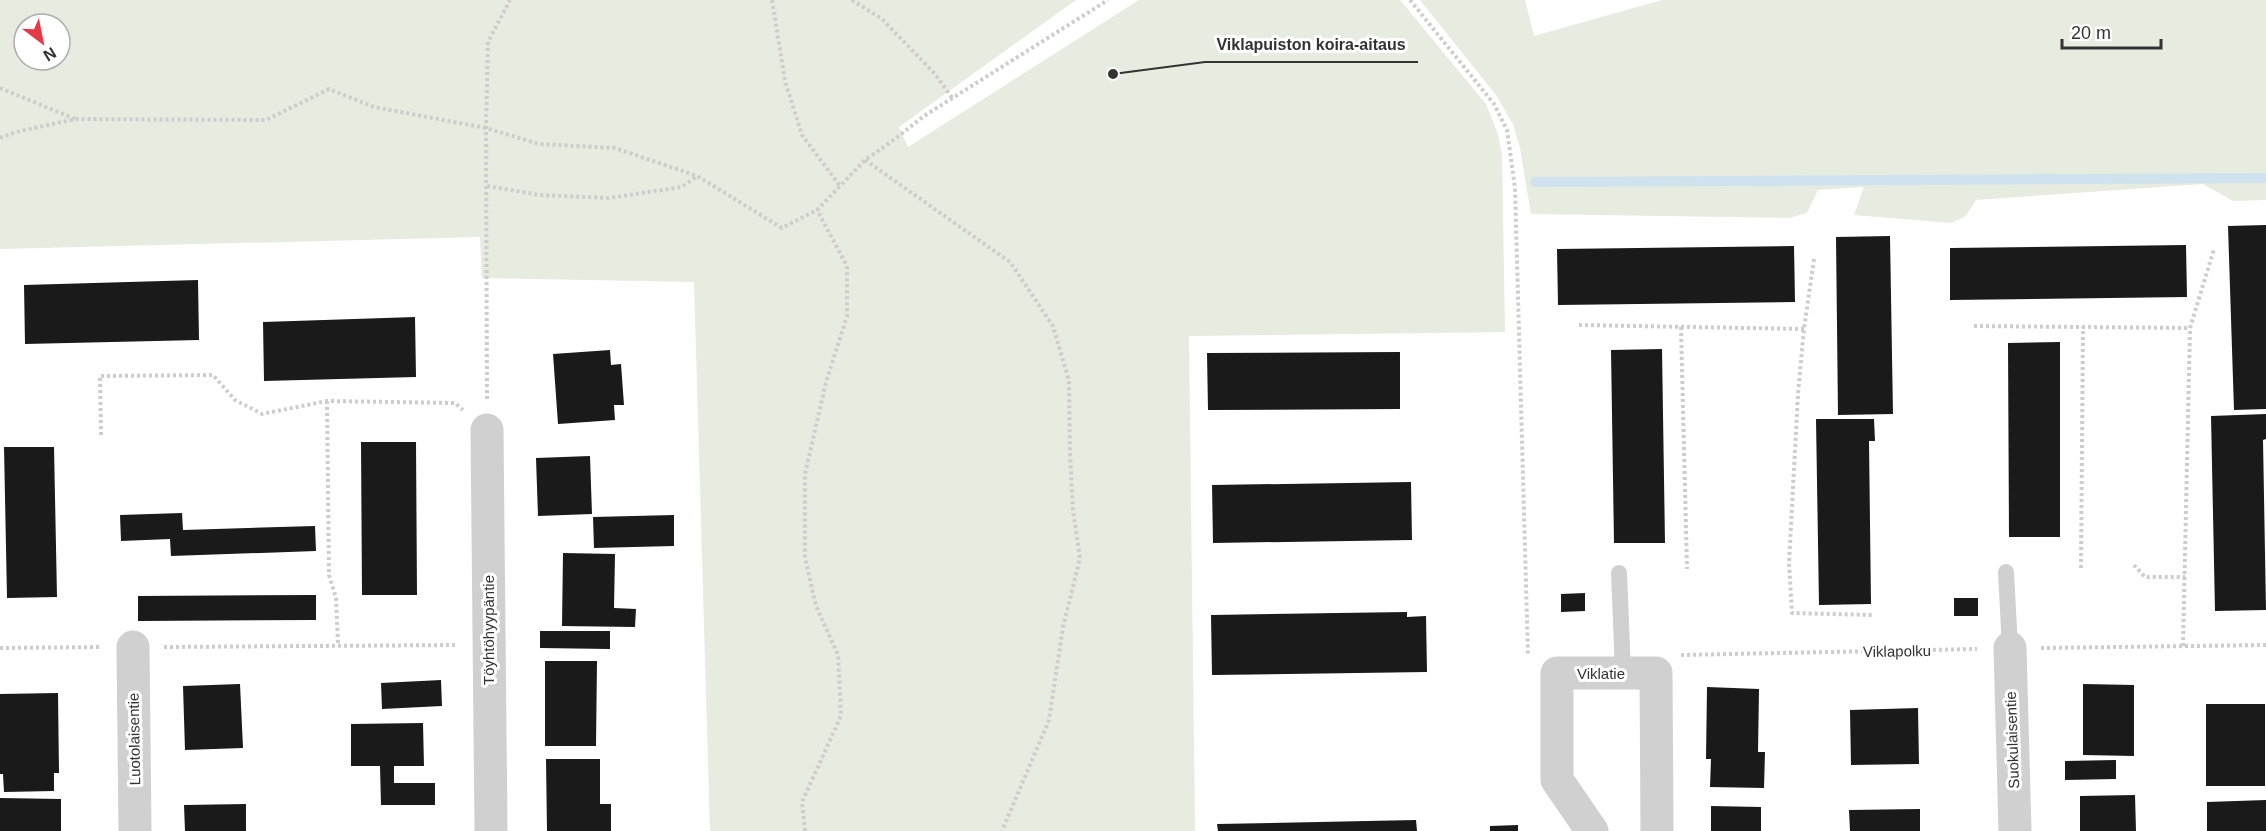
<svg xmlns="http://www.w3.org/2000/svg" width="2266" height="831" font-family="Arial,sans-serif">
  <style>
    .green { fill: #e6ecdf; fill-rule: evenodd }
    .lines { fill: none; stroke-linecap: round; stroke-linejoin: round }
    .stream { stroke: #cfe2ee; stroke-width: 10 }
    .building { fill: #1a1a1a }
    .path { stroke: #cdcdcd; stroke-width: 4; stroke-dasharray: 3 3; stroke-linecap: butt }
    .lane { stroke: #d0d0d0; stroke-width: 16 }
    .street { stroke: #d0d0d0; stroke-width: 33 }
    .labels { text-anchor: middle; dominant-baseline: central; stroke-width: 6; stroke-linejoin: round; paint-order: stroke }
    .street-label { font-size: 15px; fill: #333; stroke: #fff }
    .leader { fill: none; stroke: #333; stroke-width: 2 }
    .callout-dot { fill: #333; stroke: #fff; stroke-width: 2 }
    .callout-label { font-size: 16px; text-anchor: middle; font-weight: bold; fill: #333; stroke: #fff; stroke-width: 6; stroke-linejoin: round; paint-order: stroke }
  </style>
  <rect width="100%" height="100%" fill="#fff"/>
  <path class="green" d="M0,0H1076L899,127L908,147L1139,0H1400L1486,104L1498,134L1502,155L1505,332L1189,336L1195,831H710L694,282L482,278L480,237L0,249ZM24,24H60V60H24Z
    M1420,0H1525L1534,36L1662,0H2266V200L2233,201L2203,184L1976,200L1966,216L1951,223L1854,215L1864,187L1818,190L1807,213L1789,218L1531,214L1520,148L1513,124L1496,95Z"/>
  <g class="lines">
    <path class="stream" d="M1535,182L2266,178"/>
  </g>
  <path class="building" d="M2266,225V409L2234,410L2228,226Z
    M1890,236L1893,414L1838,415L1836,237Z
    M2186,245L2187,297L1950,300V248Z
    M1794,246L1795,302L1558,305L1557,249Z
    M198,280L199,340L25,344L24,285Z
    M415,317L416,377L264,381L263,322Z
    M2060,342V537H2009L2008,343Z
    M1662,349L1665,543H1614L1611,350Z
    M610,350L611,365L621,364L624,405H614L615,420L558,424L553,354Z
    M1400,352V409L1208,410L1207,353Z
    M2266,414V439L2263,440L2266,610L2215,611L2211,416Z
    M1816,419H1874L1875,441H1869L1871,604L1819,605Z
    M361,442H416L417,595H362Z
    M4,447H54L57,597L7,598Z
    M590,456L592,514L538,516L536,458Z
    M1411,482L1412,540L1213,543L1212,485Z
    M182,513L183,530L315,526L316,551L171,556L170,539L121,541L120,515Z
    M674,515V546L594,548L593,517Z
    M563,553L615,554L614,608L636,609L635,627L562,626Z
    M1585,593V611L1561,612V594Z
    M316,595V620L138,621V596Z
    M1954,598H1978V616H1954Z
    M1407,612V617L1426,616L1427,672L1212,675L1211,615Z
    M540,631H610V649L540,648Z
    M545,661H597L596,746H545Z
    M441,680L442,706L382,709L381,683Z
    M240,684L243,748L185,750L183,686Z
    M2083,684L2134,685V756L2083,755Z
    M1707,687L1759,689L1758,752H1765L1764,788L1710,787L1711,759H1706Z
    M58,693L59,773H54V791L4,792L3,774H0V694Z
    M2206,704H2265V786H2206Z
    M1918,708L1919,764L1851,765L1850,710Z
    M423,723L424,766H394V783H435V805H381L380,766H351V724Z
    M546,759H600V804H611V831H547Z
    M2116,760V779L2065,780V761Z
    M2135,795L2136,831H2080V796Z
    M0,798L61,799V831H0Z
    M2266,800V831H2207V802Z
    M246,804V831H185L184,805Z
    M1711,806L1761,807V831H1711Z
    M1920,809V831H1850L1849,810Z
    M1416,820L1417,831H1218L1217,824Z
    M1518,825V831H1490V826Z"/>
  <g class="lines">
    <path class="path" d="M772,0L785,81L802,135L840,186
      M852,0L882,19L935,74L953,99
      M1410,0L1494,104L1507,130L1515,188L1528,656
      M0,88L75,119
      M0,138L16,132L76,119L266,120L329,89L374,107L486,128L539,144L615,148L697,176L782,228L817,210L865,160L895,139L924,116L1108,0
      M865,160L1010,262L1053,326L1069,381L1070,455L1073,510L1080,558L1063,627L1049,720L1002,831
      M487,186L540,195L609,198L682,187L696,177
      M1814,259L1804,329L1798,394L1789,563L1792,613L1872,615
      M1579,325L1804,329
      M1974,326L2190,328
      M1681,327L1687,569
      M487,399L486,128L488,42L510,0
      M327,401L329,575L336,598L338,645
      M101,435L100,376L213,375L235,400L262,414L327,401L455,403L463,410
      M2134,565L2145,577H2185
      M2081,568L2083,327
      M2183,646L2190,328L2214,249
      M164,647L457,645
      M0,648L100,647
      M2041,648L2266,645
      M1681,655L1977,649
      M805,831L802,802L841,716L838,655L816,606L805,558V474L826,382L847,316V266L817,210"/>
    <path class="lane" d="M2006,572L2010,648
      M1619,573L1623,673"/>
    <path class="street" d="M487,430L491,831
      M133,647L135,831
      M2010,648L2015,831
      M1592,831L1557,780V673H1656L1657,831"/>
  </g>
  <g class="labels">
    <g class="street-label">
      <text transform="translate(488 630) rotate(-90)">Töyhtöhyypäntie</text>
      <text transform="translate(1897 651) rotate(-1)">Viklapolku</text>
      <text x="1601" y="673">Viklatie</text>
      <text transform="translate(134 739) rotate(-91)">Luotolaisentie</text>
      <text transform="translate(2012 740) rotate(-92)">Suokulaisentie</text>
    </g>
  </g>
  <path class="leader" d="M1113 74L1205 62H1418"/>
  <circle class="callout-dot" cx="1113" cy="74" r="6"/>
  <g class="callout-label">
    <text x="1311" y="50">Viklapuiston koira-aitaus</text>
  </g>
  <g transform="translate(42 42) rotate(148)"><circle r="28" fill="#ffffff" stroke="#adadad" stroke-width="1.5"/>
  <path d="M0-4.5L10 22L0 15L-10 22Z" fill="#e63946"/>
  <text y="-9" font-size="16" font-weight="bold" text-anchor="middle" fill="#333333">N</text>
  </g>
  <path d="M2062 39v9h99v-9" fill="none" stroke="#333333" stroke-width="3"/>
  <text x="2071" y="39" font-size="18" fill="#333333" stroke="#ffffff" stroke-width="4.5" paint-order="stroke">20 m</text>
</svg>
